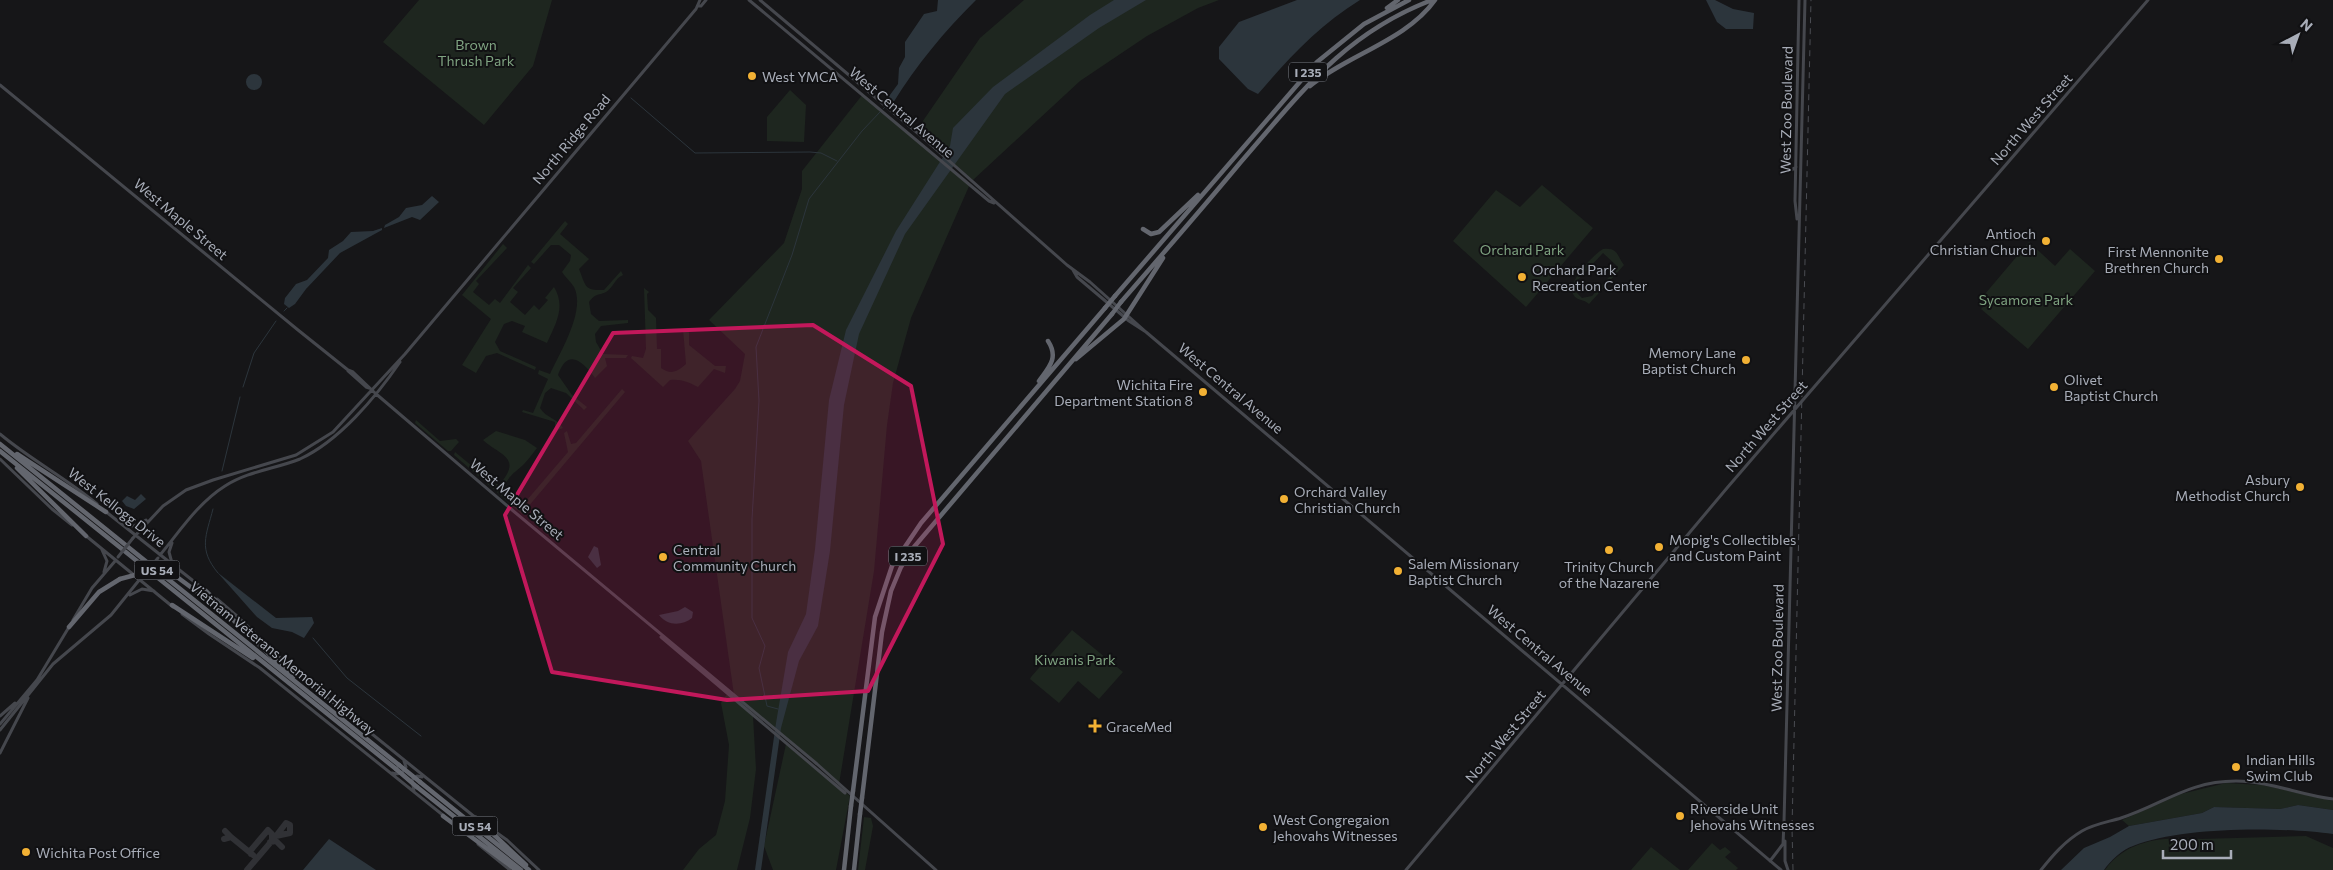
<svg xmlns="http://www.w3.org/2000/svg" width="2333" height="870" font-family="Commissioner,sans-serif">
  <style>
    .green { fill: #1e261f; fill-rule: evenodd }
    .water { fill: #2c353c }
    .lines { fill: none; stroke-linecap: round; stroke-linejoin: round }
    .stream { stroke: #2c353c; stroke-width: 1 }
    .taxiway { stroke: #303135; stroke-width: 6 }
    .secondary { stroke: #45474d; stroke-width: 3 }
    .motorway { stroke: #63666e; stroke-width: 4.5 }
    .rail { stroke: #4a4c52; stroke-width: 1; stroke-dasharray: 6 5; stroke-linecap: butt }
    .secondary-bridge { stroke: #45474d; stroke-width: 3 }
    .motorway-bridge { stroke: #63666e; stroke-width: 4.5 }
    .marked { fill: #c2185b; fill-opacity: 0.2; stroke: #c2185b; stroke-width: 4; stroke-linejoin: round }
    .poi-dot { fill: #f2b134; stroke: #111113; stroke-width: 2 }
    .labels { text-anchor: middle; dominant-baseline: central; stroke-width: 4; stroke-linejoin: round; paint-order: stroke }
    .shield { fill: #111113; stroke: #7b7e86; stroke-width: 1 }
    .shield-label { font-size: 12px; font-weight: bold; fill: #a8adb8 }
    .park-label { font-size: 14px; fill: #7fa381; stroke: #111113 }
    .poi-label { font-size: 14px; fill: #a8adb8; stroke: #111113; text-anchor: start }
    .street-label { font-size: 14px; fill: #a8adb8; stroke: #111113 }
  </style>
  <rect width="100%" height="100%" fill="#161618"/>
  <path class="green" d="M419,0H552L533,66L484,125L383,42Z
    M1024,0H1219L1198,8L1147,36L1080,81L973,180L916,131L980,38Z
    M790,90L806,105L804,142L767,141V117Z
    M863,94L970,184L911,318L893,383L887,425L874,571L839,784L734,695L701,461L688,441L735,389L740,381L745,354L709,320L784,243L802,189V171Z
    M1542,185L1593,228L1526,307L1453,241L1496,190L1520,207Z
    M565,221L568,224L560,234L589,259L579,269C586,286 584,291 604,290L621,271L623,275C615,278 613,288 606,292C597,296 596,293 589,302L591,314L599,321L628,320V323L601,326L595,334L596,342L603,354L628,355L626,358H605L607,366L595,378C583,362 568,347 558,375L572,395L587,407L584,410L566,393L551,388L545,393L540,408C546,418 557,418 563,428L555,431V422L522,412L523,410L533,413L548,379L538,374L539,370L550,374C560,352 586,311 574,287C571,282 565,277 562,272L570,261L571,255L559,245H551L534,264L531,262Z
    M2029,242L2055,266L2070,249L2095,271L2028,349L1981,309L1984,306L1979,301Z
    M503,244L507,248L476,281L479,284L473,292L489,305L495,299L500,303L528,265L531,268L513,288L518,292L510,302L525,315L534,305L539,310L548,300L545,298L554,287C566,307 556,323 547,343L522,332L525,326L512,321L504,324L495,342L500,351L536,367L535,370L497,353L486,356L476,373L462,365L491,319L462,295Z
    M1603,249C1618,247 1617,256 1624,265L1589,304C1584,299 1576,301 1573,294C1567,282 1593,255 1603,249ZM1603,253L1618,267L1592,296L1582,298L1575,291V283Z
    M644,288L649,292L647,294L648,310L656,318L657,349H661V368C671,375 677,372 686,364L683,329H689V345L715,366H726L725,373L714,369L698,387C688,382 682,379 670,380L663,387L631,358L632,356L643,358L646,349Z
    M622,389L625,392L522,514L454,455L455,452L494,484H500C523,457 499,455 483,440L496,431L525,440L537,448C533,453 529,459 524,464C516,472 497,483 509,496C515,502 520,502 527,500L568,452L564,433L567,431L571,444L576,443Z
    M416,420L440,441L456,439L459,442L451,451H448L415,423Z
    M1072,630L1123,672L1099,699L1078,681L1059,703L1030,679L1031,677Z
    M727,694L753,716L756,769L750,818L737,870H683L699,849L716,835L725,801L729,745L721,703Z
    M786,744L850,796L836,870H773L764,846Z
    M2226,783L2262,785L2333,801V810L2298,805L2280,809L2214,807L2202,813L2129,826L2122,820L2181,794Z
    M864,817L871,818L873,826L865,870H858Z
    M2306,836L2333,848V870H2105C2128,838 2166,837 2201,839Z
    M1712,843L1720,850L1725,847L1731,852L1725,857L1738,868L1736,870H1688Z
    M1651,847L1680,870H1631Z"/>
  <path class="water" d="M938,0H976C944,32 917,64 893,103L887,99L898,84L899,68L905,57V42L924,14L937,11Z
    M1114,0H1146L1099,28L1005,94L905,234L859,334L844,405L830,551L818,626L799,661L781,728L761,870H755L776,723L788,652L806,614L815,549L829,400L846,330L896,231L950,146L953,128L993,87L1090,15Z
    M1297,0H1360C1318,26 1290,57 1258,94L1248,89L1219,59V47L1239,22Z
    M1706,0H1715L1733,9L1754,13L1753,29H1726L1717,22Z
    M246 82a8 8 0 1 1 16 0a8 8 0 1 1-16 0Z
    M432,196L439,202L420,220L412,217L384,228L385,225L399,217L406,208L422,205Z
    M382,228V230L340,253L306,289L295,304L289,308L284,304L285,298L296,284L307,280L328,258L329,250L343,241L351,232L373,231Z
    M141,494L146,499L134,509L126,506L122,501L127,496L135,500Z
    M594,546L598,548L601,565L597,568L588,557Z
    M217,572L276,618L312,617L314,623L304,638L292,632L272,628L257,617Z
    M685,607L693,612L692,618C682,626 667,626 659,615L678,611Z
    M2298,805L2333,810V834C2280,827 2183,826 2133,846C2123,849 2110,861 2104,870H2061L2084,848L2110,837L2129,826L2202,813L2214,807L2280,809Z
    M329,839L376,870H303Z"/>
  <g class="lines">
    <path class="stream" d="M631,98L695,153L810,152L821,153L837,161
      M883,109L891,101
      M284,311L287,308
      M243,387L254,353L276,321
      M222,471L240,397
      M213,509C206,536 198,549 218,573
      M313,638L347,678L421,736
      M778,709L767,706L759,668L765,646L752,618V519L759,401L756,347L792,255L809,199L862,131L880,112"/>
    <path class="taxiway" d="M231,837L253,855
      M224,839L231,837L225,831
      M270,842L276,841L282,847
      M251,854V850L268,830L272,834V840
      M247,870L276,836L290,833V825L286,823L276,836"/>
    <path class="secondary" d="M749,0L989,201L994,203
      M760,0L920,135L1067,265L1090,282L1146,332L1781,870
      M698,6H701L706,0
      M0,85L298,330L348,370L353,372L375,393L511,509L817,764L936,870
      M1784,169L1790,171L1796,167
      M1797,219L1795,201L1799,0
      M1073,270L1077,277L1129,321L1146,332
      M348,371L366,387L369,388
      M0,434C31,460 66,478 97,504
      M0,459L52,509L72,525
      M105,511L206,591
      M124,525L134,526L146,520
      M85,535L173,607
      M133,538L163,506L186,490L213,480L296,455L333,432L405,354L696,9L700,0
      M172,543L169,552L172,563
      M102,550L107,561L104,572
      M160,555C180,531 198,503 225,486C248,471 275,469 300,459C339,441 376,397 400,362
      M130,595L142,589L154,591
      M217,599L238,617L294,671L476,818L507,840L539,870
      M182,614L209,634L260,668L444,816
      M73,620L92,588L116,560
      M661,637L845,793
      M0,716L15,703
      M0,724L37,680L69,627
      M0,730L53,664L111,615L140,579
      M0,753L28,698
      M392,773C400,775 403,773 406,767L404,761
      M414,791L412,780L417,776L422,777
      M1785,841V861L1788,870
      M478,844L510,870
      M1770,861L1783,844L1784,822L1805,0
      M1406,870L1727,488L2148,0
      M2041,870C2053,855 2065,841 2082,831C2094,824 2108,822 2121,818C2164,804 2188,781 2236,781C2269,781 2300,795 2333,799"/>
    <path class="motorway" d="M1387,8L1398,0
      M1310,86C1347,55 1407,40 1435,0
      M1143,229L1151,234L1159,232L1198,195
      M1115,296L1317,62L1364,24L1409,0
      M1121,302C1161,256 1201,210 1240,163C1300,94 1343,34 1432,0
      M1076,359L1124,319L1163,258
      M1039,381C1049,367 1059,358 1048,341
      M0,444L399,765
      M0,451L396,769
      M17,454L106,512
      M17,468L86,536
      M177,577L226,613L293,677
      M206,591L222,607
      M172,605L253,658
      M69,627L99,592L120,579
      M420,782L529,870
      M417,787L521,870
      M853,791L875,617L892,566L921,523L1105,308
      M862,798L882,632L891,591L901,567L914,547L1112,314
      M443,816L516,870
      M476,818L526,865
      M844,870L851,806
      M854,870L860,814"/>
    <path class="rail" d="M1793,870L1792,828L1811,0"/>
    <path class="secondary-bridge" d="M118,557L133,538
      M142,577L158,558"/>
    <path class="motorway-bridge" d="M1105,308L1115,296
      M1112,314L1121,302
      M120,579L150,571L177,577
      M399,765L420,782
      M396,769L417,787
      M851,806L853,791
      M860,814L862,798"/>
  </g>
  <path class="marked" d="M813,325L911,386L943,544L868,691L727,700L552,672L505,515L613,333Z"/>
  <g class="poi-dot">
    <circle cx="752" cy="76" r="5"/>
    <circle cx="2046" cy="241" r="5"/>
    <circle cx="2219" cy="259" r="5"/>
    <circle cx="1522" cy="277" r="5"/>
    <circle cx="1746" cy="360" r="5"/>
    <circle cx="2054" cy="387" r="5"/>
    <circle cx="1203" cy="392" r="5"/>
    <circle cx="2300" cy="487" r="5"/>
    <circle cx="1284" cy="499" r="5"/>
    <circle cx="1659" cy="547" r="5"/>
    <circle cx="1609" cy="550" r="5"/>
    <circle cx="663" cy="557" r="5"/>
    <circle cx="1398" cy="571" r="5"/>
    <path d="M1092.5 718.5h5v5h5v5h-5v5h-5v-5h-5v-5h5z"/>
    <circle cx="2236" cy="767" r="5"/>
    <circle cx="1680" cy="816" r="5"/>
    <circle cx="1263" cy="827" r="5"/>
    <circle cx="26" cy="852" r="5"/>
  </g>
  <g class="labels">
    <g class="shield">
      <rect x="1289" y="62.5" width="38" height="19" rx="4"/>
      <rect x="889" y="546.5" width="38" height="19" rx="4"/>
      <rect x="134.5" y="560.5" width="45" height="19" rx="4"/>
      <rect x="452.5" y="816.5" width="45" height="19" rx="4"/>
    </g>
    <g class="shield-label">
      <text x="1308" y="72">I 235</text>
      <text x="908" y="556">I 235</text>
      <text x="157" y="570">US 54</text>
      <text x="475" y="826">US 54</text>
    </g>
    <g class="park-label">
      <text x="476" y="44">Brown<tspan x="476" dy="16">Thrush Park</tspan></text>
      <text x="1522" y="249">Orchard Park</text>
      <text x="2026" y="299">Sycamore Park</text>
      <text x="1075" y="659">Kiwanis Park</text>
    </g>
    <g class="poi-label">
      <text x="762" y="76">West YMCA</text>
      <text x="2036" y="233" text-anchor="end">Antioch<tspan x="2036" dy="16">Christian Church</tspan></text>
      <text x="2209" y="251" text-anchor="end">First Mennonite<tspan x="2209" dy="16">Brethren Church</tspan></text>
      <text x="1532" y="269">Orchard Park<tspan x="1532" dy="16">Recreation Center</tspan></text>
      <text x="1736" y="352" text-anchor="end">Memory Lane<tspan x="1736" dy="16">Baptist Church</tspan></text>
      <text x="2064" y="379">Olivet<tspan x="2064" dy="16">Baptist Church</tspan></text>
      <text x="1193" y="384" text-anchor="end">Wichita Fire<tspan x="1193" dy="16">Department Station 8</tspan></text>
      <text x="2290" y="479" text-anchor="end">Asbury<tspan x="2290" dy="16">Methodist Church</tspan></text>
      <text x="1294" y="491">Orchard Valley<tspan x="1294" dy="16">Christian Church</tspan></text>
      <text x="1669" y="539">Mopig's Collectibles<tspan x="1669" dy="16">and Custom Paint</tspan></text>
      <text x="673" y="549">Central<tspan x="673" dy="16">Community Church</tspan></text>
      <text x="1408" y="563">Salem Missionary<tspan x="1408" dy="16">Baptist Church</tspan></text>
      <text x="1609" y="566" text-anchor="middle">Trinity Church<tspan x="1609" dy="16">of the Nazarene</tspan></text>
      <text x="1106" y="726">GraceMed</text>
      <text x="2246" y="759">Indian Hills<tspan x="2246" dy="16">Swim Club</tspan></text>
      <text x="1690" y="808">Riverside Unit<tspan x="1690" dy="16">Jehovahs Witnesses</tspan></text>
      <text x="1273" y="819">West Congregaion<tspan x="1273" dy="16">Jehovahs Witnesses</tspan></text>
      <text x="36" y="852">Wichita Post Office</text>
    </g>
    <g class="street-label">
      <text transform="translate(1786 110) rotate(-89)">West Zoo Boulevard</text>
      <text transform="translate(902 112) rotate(40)">West Central Avenue</text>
      <text transform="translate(2031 119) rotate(-49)">North West Street</text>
      <text transform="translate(571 139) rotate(-50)">North Ridge Road</text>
      <text transform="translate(181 219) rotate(40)">West Maple Street</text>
      <text transform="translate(1231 388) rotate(40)">West Central Avenue</text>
      <text transform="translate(1766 426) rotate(-49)">North West Street</text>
      <text transform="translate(517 499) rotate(40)">West Maple Street</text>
      <text transform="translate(117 507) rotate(38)">West Kellogg Drive</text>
      <text transform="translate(1777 648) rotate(-89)">West Zoo Boulevard</text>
      <text transform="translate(1540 650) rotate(40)">West Central Avenue</text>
      <text transform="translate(283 658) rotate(39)">Vietnam Veterans Memorial Highway</text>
      <text transform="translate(1505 736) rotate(-50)">North West Street</text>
    </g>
  </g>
  <g transform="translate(2298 35) rotate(41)" stroke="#111113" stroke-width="4" paint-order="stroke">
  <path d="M0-4L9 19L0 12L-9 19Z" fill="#a8adb8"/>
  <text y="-8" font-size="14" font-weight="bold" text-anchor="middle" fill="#a8adb8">N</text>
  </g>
  <path d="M2163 850v8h68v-8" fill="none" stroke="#a8adb8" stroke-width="2.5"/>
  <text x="2170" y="850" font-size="15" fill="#a8adb8" stroke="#111113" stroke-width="4" paint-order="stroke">200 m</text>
</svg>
